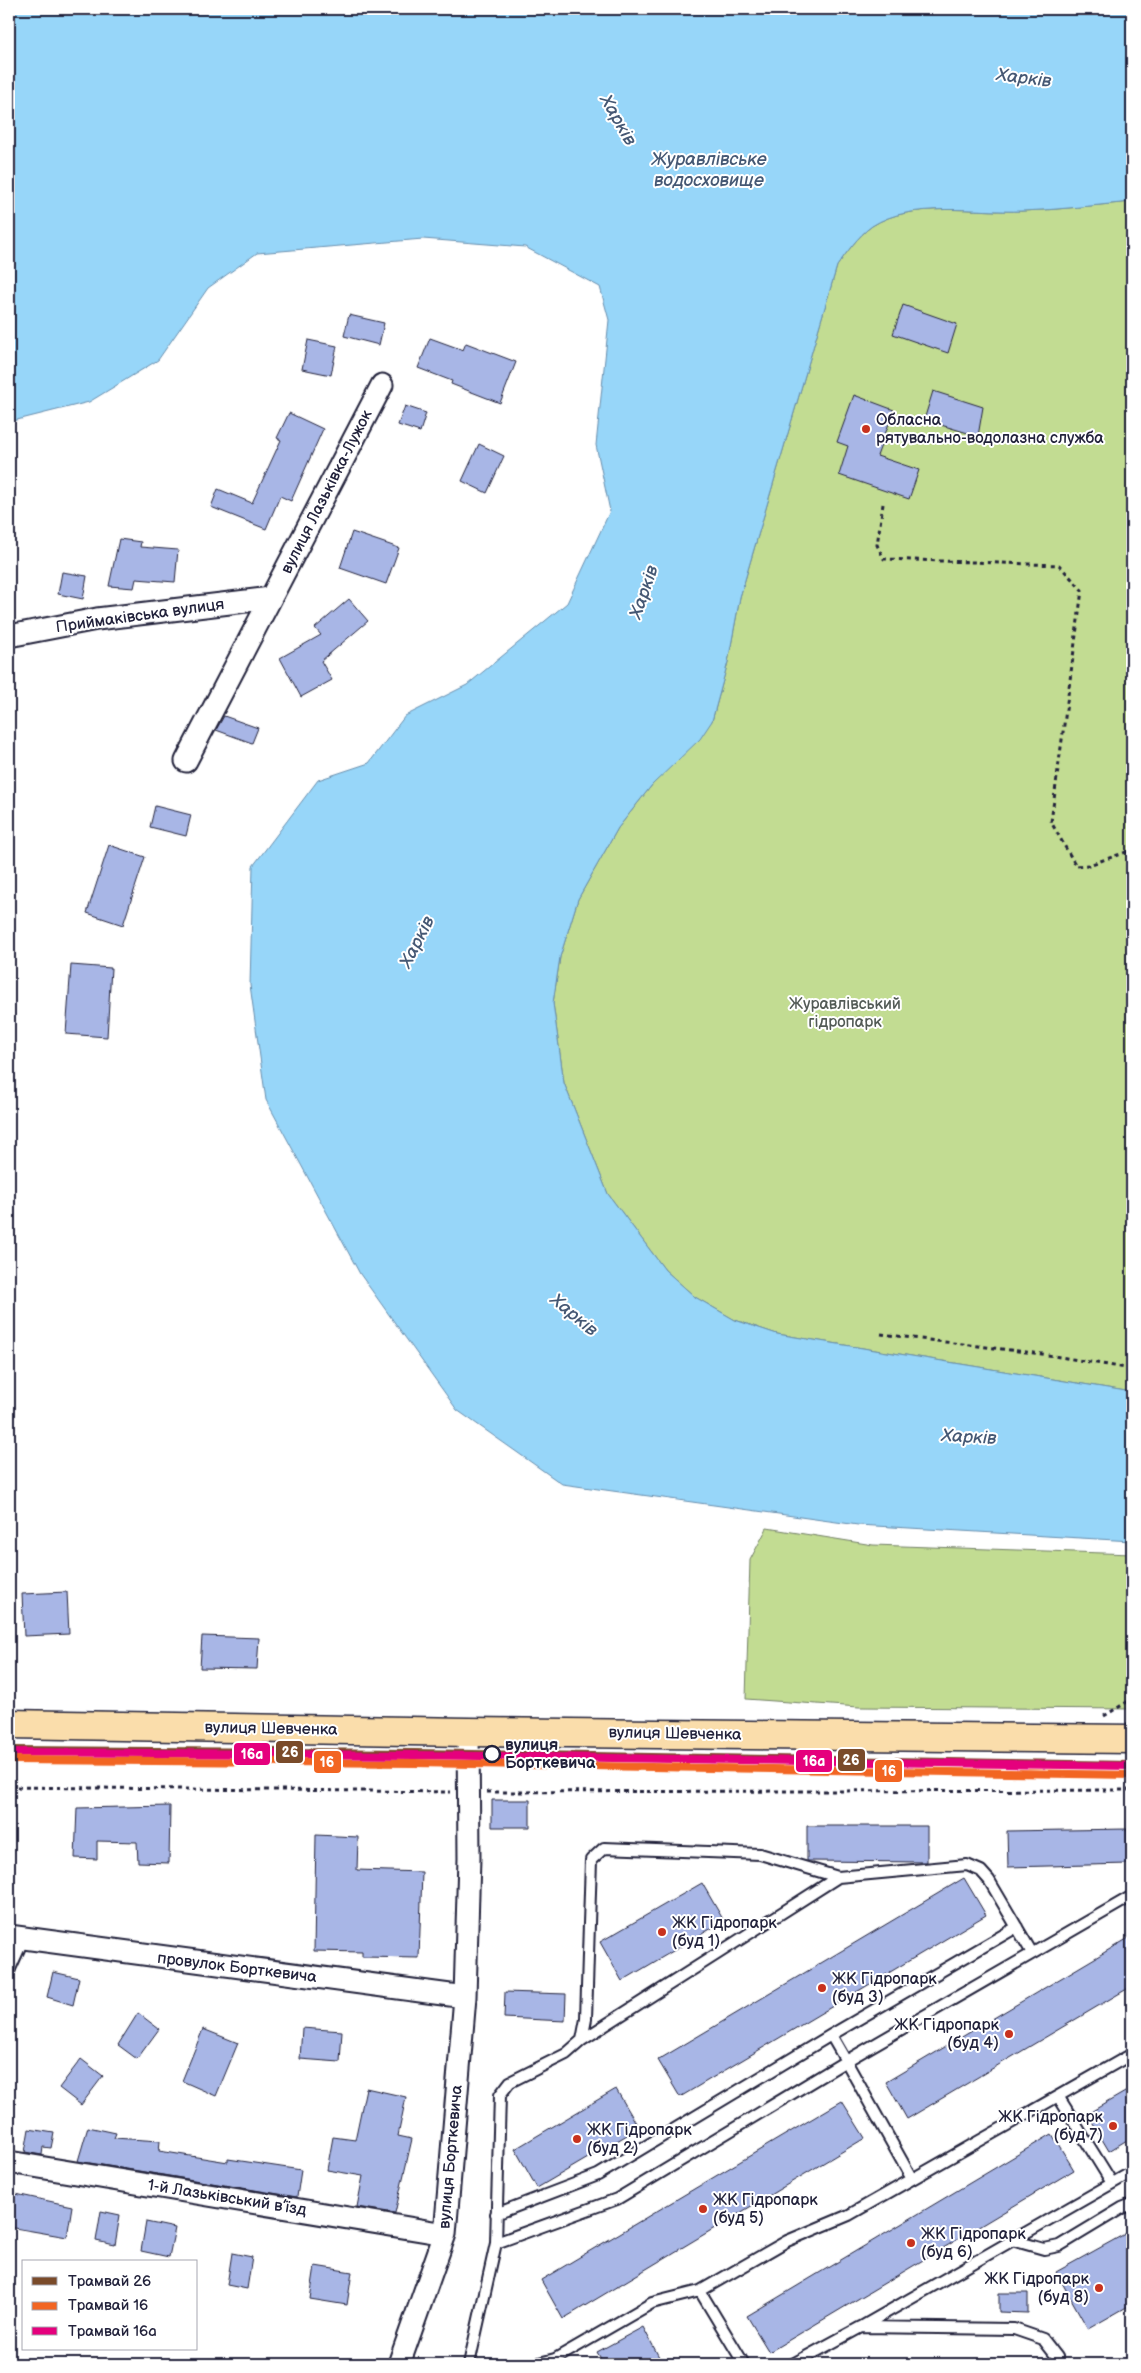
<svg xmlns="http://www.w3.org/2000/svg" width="1141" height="2373" font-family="'Balsamiq Sans',sans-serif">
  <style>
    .green { fill: #c2dc92; stroke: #727f66 }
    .water { fill: #97d6f9; stroke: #688ead }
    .building { fill: #a8b6e6; stroke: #22223b }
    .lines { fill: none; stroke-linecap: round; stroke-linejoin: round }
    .service-casing { stroke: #22223b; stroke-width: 14 }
    .minor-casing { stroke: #22223b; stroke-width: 25 }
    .primary-casing { stroke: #22223b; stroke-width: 31 }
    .path { stroke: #22223b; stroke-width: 3; stroke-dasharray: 4 4; stroke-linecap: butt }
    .service { stroke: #fff; stroke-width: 10 }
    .minor { stroke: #fff; stroke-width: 21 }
    .primary { stroke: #faddab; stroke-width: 28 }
    .tram-1-casing { stroke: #fff; stroke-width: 11 }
    .tram-2-casing { stroke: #fff; stroke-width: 11 }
    .tram-3-casing { stroke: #fff; stroke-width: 11 }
    .tram-1 { stroke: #7a4b2a; stroke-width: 8 }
    .tram-2 { stroke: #f26522; stroke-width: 8 }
    .tram-3 { stroke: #e5007d; stroke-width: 8 }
    .poi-dot { fill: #c8321e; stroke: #fff; stroke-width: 2 }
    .stop-dot { fill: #fff; stroke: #22223b; stroke-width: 2.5 }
    .labels { text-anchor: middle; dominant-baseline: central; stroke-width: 4; stroke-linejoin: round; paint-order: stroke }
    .poi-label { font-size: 16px; fill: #22223b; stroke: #fff; text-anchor: start }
    .street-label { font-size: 16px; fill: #22223b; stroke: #fff }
    .park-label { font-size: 16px; fill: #525a55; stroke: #fff }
    .stop-label { font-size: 16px; font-weight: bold; fill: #22223b; stroke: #fff; text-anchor: start }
    .water-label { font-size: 18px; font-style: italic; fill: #455874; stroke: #fff }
    .line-badge { stroke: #fff; stroke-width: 2 }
    .badge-label { font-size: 14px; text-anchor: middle; font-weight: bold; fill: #fff }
  </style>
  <rect width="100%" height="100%" fill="#fff"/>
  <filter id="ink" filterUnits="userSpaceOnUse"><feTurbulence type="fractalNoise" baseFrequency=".02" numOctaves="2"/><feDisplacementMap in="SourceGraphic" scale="10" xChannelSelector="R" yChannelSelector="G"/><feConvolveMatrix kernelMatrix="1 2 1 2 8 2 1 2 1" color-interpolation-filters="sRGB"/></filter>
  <g filter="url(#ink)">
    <path class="green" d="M1132,202V1392L777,1334L735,1320L695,1297L665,1270L608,1194L564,1083L553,1003L560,957L578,899L618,828L652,785L712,721L728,662L740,597L837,266C847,252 858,236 872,226C912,200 977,213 1022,211C1059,210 1096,205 1132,202Z
      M767,1528L873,1545L1132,1554V1709L859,1707L746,1699L750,1560Z"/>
    <path class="water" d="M9,9H1132V202C1096,205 1059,210 1022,211C977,213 912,200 872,226C858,236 847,252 837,266L740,597L728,662L712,721L700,739L652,785L618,828L578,899L560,957L553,1003L564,1083L608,1194L665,1270L695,1297L735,1320L777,1334L1132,1392V1541L858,1525L562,1484L457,1410L360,1274L266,1100L250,985L253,866L318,780L369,763L405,716L467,685L567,603L610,511L596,445L609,320L600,287L525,247L423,239L257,253L208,288L158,360L89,402L9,422Z"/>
    <path class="building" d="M903,305L957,324L948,353L893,334Z
      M349,315L384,323L379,345L344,336Z
      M430,338L463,350L466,343L516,362L500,403L451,384L452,381L418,368Z
      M308,340L337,346L331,375L302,369Z
      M933,391L983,407L978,436L924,420Z
      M854,395L894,410L877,456L919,470L909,499L839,475L848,446L837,442Z
      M405,406L426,413L420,432L398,425Z
      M289,413L323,429L291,501L280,496L266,529L211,507L218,489L252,503L281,440L277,438Z
      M479,444L504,456L487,493L462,481Z
      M352,532L399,548L386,584L340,568Z
      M119,539L141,542L140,547L178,550L175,582L136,579L134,588L109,586Z
      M62,572L87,576L83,599L58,594Z
      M349,599L368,621L321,661L332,680L301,697L280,658L321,635L315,628Z
      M224,716L258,728L252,743L216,730Z
      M155,806L191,815L186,836L150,827Z
      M109,845L145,857L123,925L87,913Z
      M71,965L111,968L107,1037L66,1034Z
      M67,1592L69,1634L24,1636L22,1594Z
      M202,1636L259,1638L257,1669L200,1668Z
      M492,1800H530V1827H492Z
      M170,1806L169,1863L138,1862L137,1842L97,1841V1859L75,1858L77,1808Z
      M807,1826H927V1862L807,1861Z
      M1127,1829L1128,1864L1008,1867L1007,1831Z
      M316,1835L358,1837L357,1870L422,1872L419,1958L362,1957V1952L314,1951Z
      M964,1878L986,1915L680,2097L658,2060Z
      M702,1883L724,1921L622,1981L600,1942Z
      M1132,1936V1986L907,2119L886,2082Z
      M53,1972L79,1978L73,2005L47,1997Z
      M505,1992L566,1994L565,2021L504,2018Z
      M138,2013L159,2029L137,2059L118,2045Z
      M302,2028L342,2031L340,2062L300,2059Z
      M203,2029L238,2043L216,2096L182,2081Z
      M81,2059L103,2076L81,2105L59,2088Z
      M366,2088L406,2097L398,2136L412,2139L395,2213L357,2207L363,2176L327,2170L333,2137L355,2140Z
      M1132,2088V2137L1109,2151L1087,2114Z
      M616,2089L639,2128L537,2188L515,2149Z
      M842,2101L865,2138L563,2319L541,2280Z
      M88,2127L116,2133L114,2138L160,2141L159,2151L228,2162V2159L301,2170L297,2197L78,2161Z
      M29,2129L54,2133L51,2148L43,2147L42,2155L25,2152Z
      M1052,2134L1074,2170L769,2352L747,2316Z
      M11,2193L72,2206L67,2237L9,2227Z
      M101,2211L120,2215L115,2245L96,2241Z
      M146,2222L175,2228L169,2257L141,2251Z
      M1132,2230V2304L1088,2329L1056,2272Z
      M232,2253L252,2257L247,2289L227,2285Z
      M315,2266L352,2272L347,2305L310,2299Z
      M999,2293H1028V2313L999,2312Z
      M643,2327L659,2357L646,2364H604L597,2352Z"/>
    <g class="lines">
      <defs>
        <path id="service" d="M838,1877L967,1865L981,1871L989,1880L1032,1953
          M9,1971L23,1940
          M831,2035L846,2061L1132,1896
          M582,2040L838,1877L760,1854L604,1848L591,1860L586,2019L582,2040L566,2054L510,2082L500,2095L496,2243L617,2199L846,2061L912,2179
          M1058,2096L1112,2183
          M496,2214L598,2175L831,2035L1017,1927
          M1012,2240L1044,2249L1059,2246L1122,2208L1132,2204
          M700,2291L744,2364
          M861,2327L1132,2172
          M469,2364L496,2243
          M535,2364L555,2359L652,2303L700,2291L787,2241L849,2215L1132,2054
          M793,2364L861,2327L1014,2329L1043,2339L1057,2357L1053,2364"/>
        <path id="minor" d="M9,636L97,619L271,598
          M186,761L382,385
          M9,1936L465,1997
          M9,2162L445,2234
          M399,2364L445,2234L465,1997L469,1858L468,1732"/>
        <path id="primary" d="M9,1724L468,1732L1132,1739"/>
      </defs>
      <use href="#service" class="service-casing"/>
      <use href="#minor" class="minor-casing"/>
      <use href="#primary" class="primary-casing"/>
      <path class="path" d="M883,504L877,545L884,559L1059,565L1082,590L1051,822L1076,866L1089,865L1132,850
        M881,1334L1042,1354L1132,1369
        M1104,1716L1132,1699
        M9,1787L451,1792
        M487,1792L1132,1790"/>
      <use href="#service" class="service"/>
      <use href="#minor" class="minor"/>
      <use href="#primary" class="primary"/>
      <defs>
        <path id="tram-1" d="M9,1750L414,1753L1132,1765"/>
        <path id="tram-2" d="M9,1760L414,1763L1132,1775"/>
        <path id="tram-3" d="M9,1752L414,1755L1132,1766"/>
      </defs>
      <use href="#tram-1" class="tram-1-casing"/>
      <use href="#tram-2" class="tram-2-casing"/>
      <use href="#tram-3" class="tram-3-casing"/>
      <use href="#tram-1" class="tram-1"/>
      <use href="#tram-2" class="tram-2"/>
      <use href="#tram-3" class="tram-3"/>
    </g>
  </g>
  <g class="poi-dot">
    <circle cx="866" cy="429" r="5"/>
    <circle cx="662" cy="1932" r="5"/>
    <circle cx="822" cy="1988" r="5"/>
    <circle cx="1009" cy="2034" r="5"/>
    <circle cx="1113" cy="2126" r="5"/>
    <circle cx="577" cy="2139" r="5"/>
    <circle cx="703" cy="2209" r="5"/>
    <circle cx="911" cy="2243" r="5"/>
    <circle cx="1099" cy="2288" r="5"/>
  </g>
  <circle class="stop-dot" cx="492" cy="1754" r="8"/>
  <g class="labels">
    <g class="poi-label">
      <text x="876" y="420">Обласна<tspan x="876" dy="18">рятувально-водолазна служба</tspan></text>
      <text x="672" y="1923">ЖК Гідропарк<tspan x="672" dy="18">(буд 1)</tspan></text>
      <text x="832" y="1979">ЖК Гідропарк<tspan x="832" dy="18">(буд 3)</tspan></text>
      <text x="999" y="2025" text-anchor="end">ЖК Гідропарк<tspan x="999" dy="18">(буд 4)</tspan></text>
      <text x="1103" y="2117" text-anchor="end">ЖК Гідропарк<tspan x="1103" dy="18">(буд 7)</tspan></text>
      <text x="587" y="2130">ЖК Гідропарк<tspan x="587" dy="18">(буд 2)</tspan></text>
      <text x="713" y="2200">ЖК Гідропарк<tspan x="713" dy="18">(буд 5)</tspan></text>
      <text x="921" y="2234">ЖК Гідропарк<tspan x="921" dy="18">(буд 6)</tspan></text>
      <text x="1089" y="2279" text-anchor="end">ЖК Гідропарк<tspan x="1089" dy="18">(буд 8)</tspan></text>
    </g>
    <g class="street-label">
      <text transform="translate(327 492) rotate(-63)">вулиця Лазьківка-Лужок</text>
      <text transform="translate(140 616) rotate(-8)">Приймаківська вулиця</text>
      <text transform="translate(271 1729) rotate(1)">вулиця Шевченка</text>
      <text transform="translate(675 1734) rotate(1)">вулиця Шевченка</text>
      <text transform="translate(237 1968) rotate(7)">провулок Борткевича</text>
      <text transform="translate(451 2157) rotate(-85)">вулиця Борткевича</text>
      <text transform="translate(227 2198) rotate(9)">1-й Лазьківський в’їзд</text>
    </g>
    <g class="park-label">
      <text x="845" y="1004">Журавлівський<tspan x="845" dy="18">гідропарк</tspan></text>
    </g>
    <g class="stop-label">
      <text x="505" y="1745">вулиця<tspan x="505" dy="18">Борткевича</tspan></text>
    </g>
    <g class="water-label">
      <text transform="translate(1024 78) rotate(7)">Харків</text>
      <text transform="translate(618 120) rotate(60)">Харків</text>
      <text x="709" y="159">Журавлівське<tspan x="709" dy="21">водосховище</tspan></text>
      <text transform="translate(644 592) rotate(-71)">Харків</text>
      <text transform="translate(417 942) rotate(-63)">Харків</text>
      <text transform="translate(574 1315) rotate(40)">Харків</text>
      <text transform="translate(969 1437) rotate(3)">Харків</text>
    </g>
  </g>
  <g class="line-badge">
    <rect x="275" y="1740" width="29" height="24" rx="5" fill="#7a4b2a"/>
    <rect x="233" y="1742" width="38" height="24" rx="5" fill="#e5007d"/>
    <rect x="837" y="1748" width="29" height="24" rx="5" fill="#7a4b2a"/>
    <rect x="795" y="1749" width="38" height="24" rx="5" fill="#e5007d"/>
    <rect x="313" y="1750" width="29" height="24" rx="5" fill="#f26522"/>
    <rect x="874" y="1759" width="29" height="24" rx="5" fill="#f26522"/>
  </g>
  <g class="badge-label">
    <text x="290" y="1757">26</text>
    <text x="252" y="1759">16a</text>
    <text x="851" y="1765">26</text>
    <text x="814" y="1766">16a</text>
    <text x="327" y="1767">16</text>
    <text x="889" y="1776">16</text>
  </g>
  <rect width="1141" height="2373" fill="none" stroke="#fff" stroke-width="30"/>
  <rect x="15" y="15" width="1111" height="2343" fill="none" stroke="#22223b" stroke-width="2" filter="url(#ink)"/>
  <rect x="22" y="2260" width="175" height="90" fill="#ffffff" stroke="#a7a7b1"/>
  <rect x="32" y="2277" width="25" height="8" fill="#7a4b2a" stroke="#a7a7b1"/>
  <text x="68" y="2286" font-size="15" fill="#22223b">Трамвай 26</text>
  <rect x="32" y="2302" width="25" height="8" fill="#f26522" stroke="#a7a7b1"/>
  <text x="68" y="2310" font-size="15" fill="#22223b">Трамвай 16</text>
  <rect x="32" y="2327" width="25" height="8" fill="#e5007d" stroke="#a7a7b1"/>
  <text x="68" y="2336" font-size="15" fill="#22223b">Трамвай 16a</text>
</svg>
